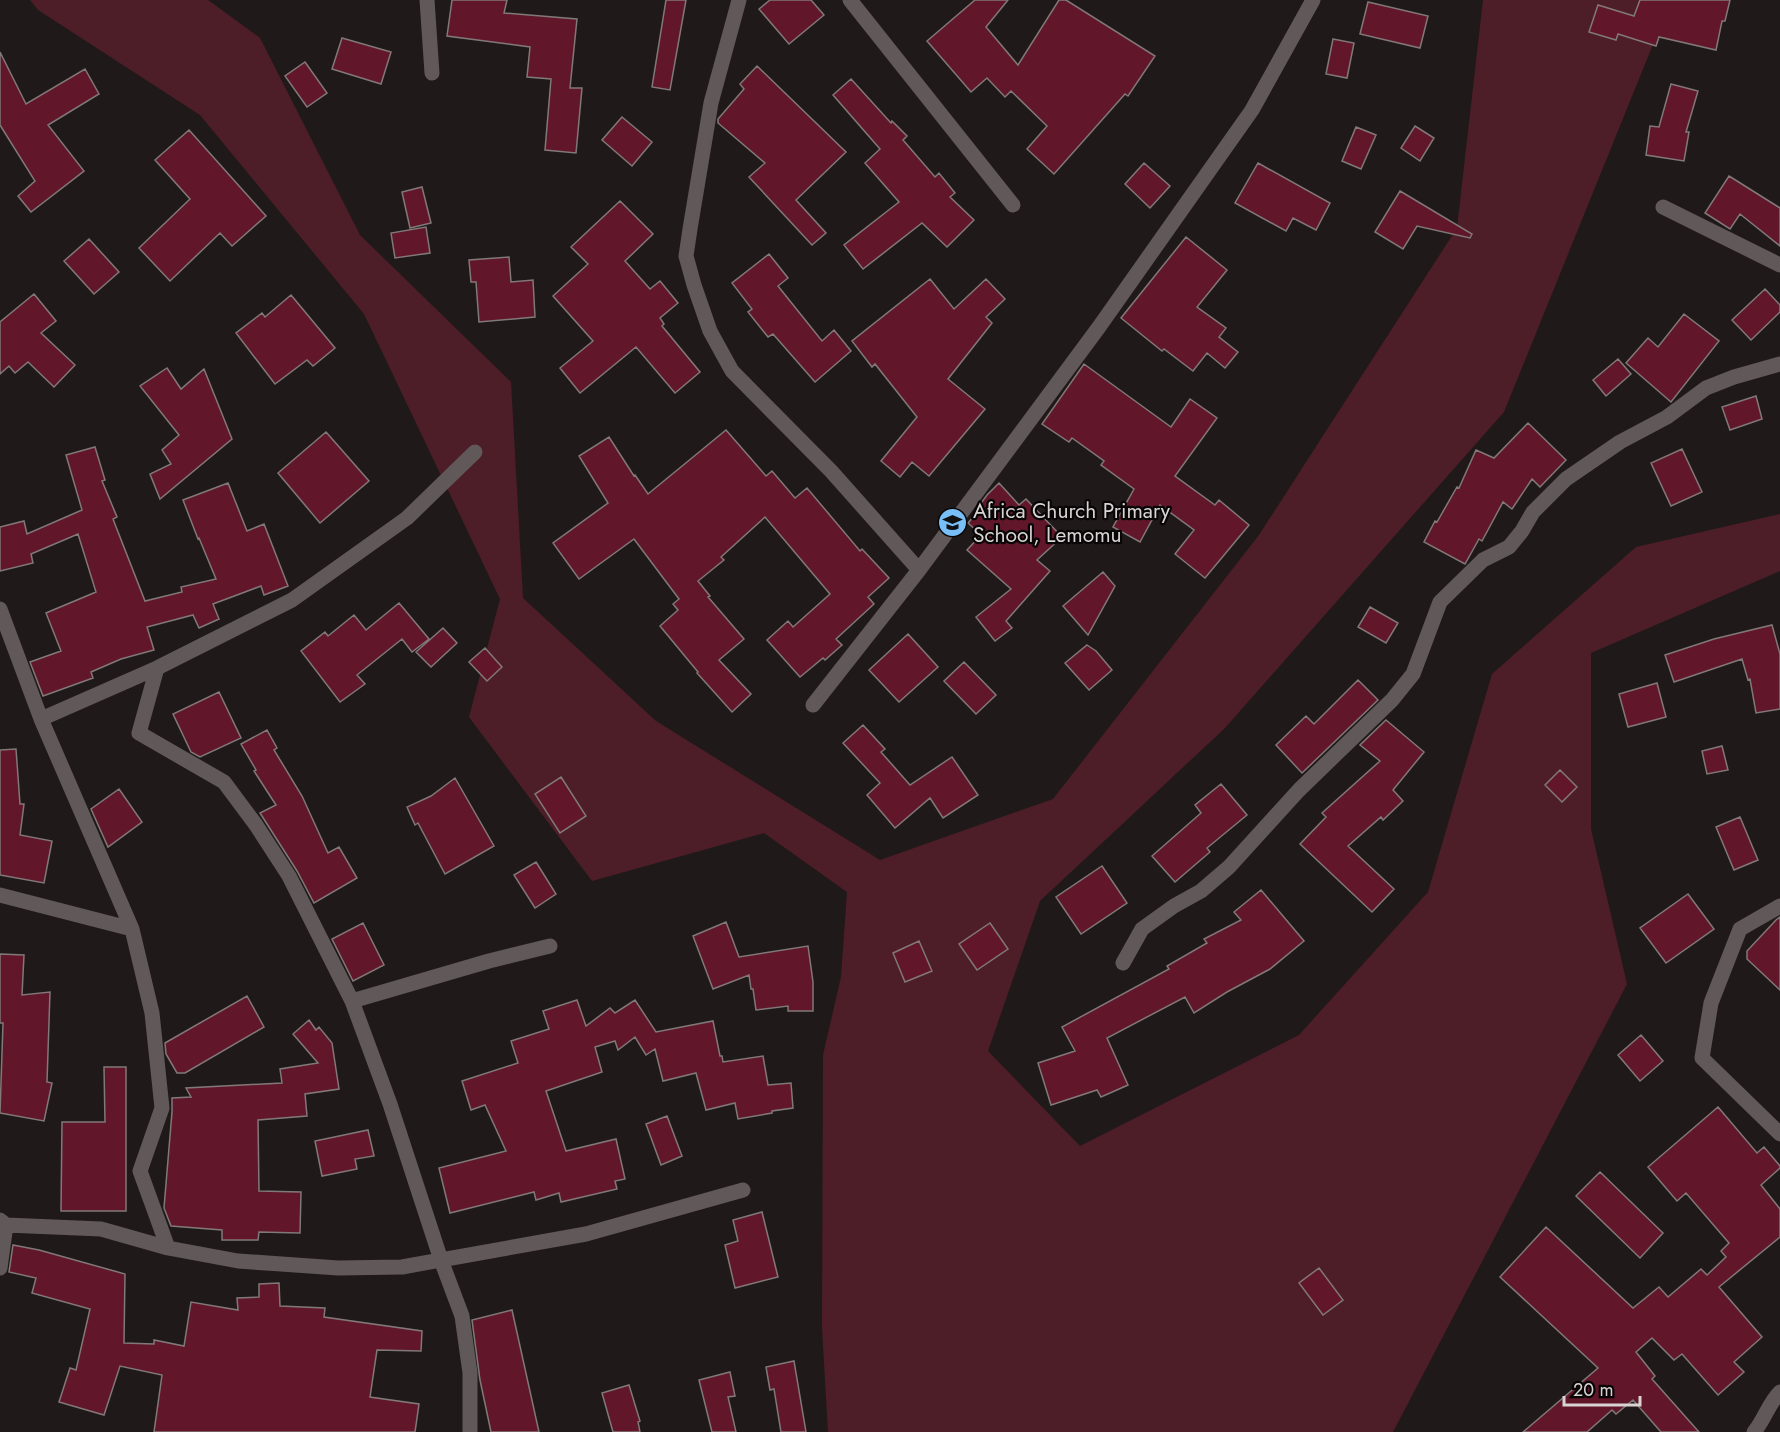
<svg xmlns="http://www.w3.org/2000/svg" width="1780" height="1432" font-family="Jost,sans-serif">
  <style>
    .green { fill: #4d1e27 }
    .building { fill: #611729; stroke: #817879; stroke-width: 1.5 }
    .lines { fill: none; stroke-linecap: round; stroke-linejoin: round }
    .street { stroke: #615859; stroke-width: 15 }
    .labels { text-anchor: middle; dominant-baseline: central; stroke-width: 4.5; stroke-linejoin: round; paint-order: stroke }
    .poi-label { font-size: 21px; fill: #d9d3d4; stroke: #080506; text-anchor: start }
  </style>
  <rect width="100%" height="100%" fill="#20191a"/>
  <path class="green" d="M30,0H208L260,38L360,235L511,382L523,598L656,721L880,860L1053,799L1259,535L1457,228L1483,0H1671L1504,412L1224,729L1040,901L988,1051L1080,1146L1299,1035L1428,892L1492,674L1636,547L1780,514V571L1591,653V829L1627,984L1393,1432H828L822,1328L823,1055L841,977L847,892L764,833L592,881L469,717L500,599L364,314L200,115L38,10Z"/>
  <path class="building" d="M452,0H507L504,13L577,19L570,88H582L576,153L545,150L551,79L527,77L530,47L447,36Z
    M666,0H686L670,90L652,87Z
    M770,0H811L824,15L789,44L759,9Z
    M975,0H1008L986,27L1018,65L1059,0H1066L1155,56L1128,96L1125,94L1054,174L1027,149L1047,126L1011,91L1005,97L987,78L971,92L927,41Z
    M1640,0H1730L1725,21H1722L1716,50L1659,37L1656,46L1618,34L1616,40L1589,32L1598,5L1634,16Z
    M1368,2L1428,16L1420,48L1360,34Z
    M342,38L391,52L381,84L332,69Z
    M1333,39L1354,43L1347,78L1326,74Z
    M0,52L26,104L85,69L99,94L48,125L84,171L31,212L18,196L35,181L0,125Z
    M305,62L327,93L307,107L285,76Z
    M757,66L846,152L796,200L826,233L812,245L749,177L765,163L718,123V119L744,89L740,84Z
    M851,79L891,123L892,121L907,136L903,140L935,177L939,173L955,193L950,197L974,220L947,247L922,223L863,269L844,245L899,202L865,163L880,149L833,95Z
    M1671,84L1698,91L1686,132H1689L1684,161L1646,155L1650,126L1659,127Z
    M622,117L652,142L632,166L602,140Z
    M1415,126L1434,138L1420,161L1401,148Z
    M1356,127L1376,135L1361,169L1342,161Z
    M189,130L266,216L232,246L220,233L170,281L139,248L190,199L155,160Z
    M1144,163L1170,186L1150,208L1125,184Z
    M1258,163L1330,203L1316,230L1293,218L1286,231L1235,203Z
    M1729,176L1780,208V246L1740,214L1730,229L1705,213Z
    M422,187L431,223L410,228L402,192Z
    M1400,191L1472,234L1470,238L1417,226L1403,249L1375,232Z
    M620,201L653,234L625,261L650,289L660,281L678,303L660,318L664,324L662,326L700,372L675,393L636,347L580,393L560,368L593,341L553,296L588,264L571,247Z
    M426,227L430,253L395,258L391,233Z
    M1186,237L1227,270L1197,307L1226,328L1219,337L1238,352L1225,368L1207,353L1193,371L1164,349L1162,351L1121,318Z
    M89,239L119,272L94,294L64,261Z
    M769,254L788,278L778,286L822,341L834,330L851,351L815,382L773,334L768,337L748,312L752,309L732,283Z
    M509,257L511,282L533,280L535,317L479,322L476,282H471L469,260Z
    M930,279L954,309L986,279L1005,299L986,317L992,323L948,379L985,409L929,476L912,462L900,477L881,461L917,417L875,364L872,367L852,341Z
    M1765,289L1780,305V312L1751,340L1732,320Z
    M34,294L56,321L41,333L75,365L54,387L28,362L15,373L9,366L0,374V322Z
    M291,295L335,348L313,366L307,360L275,384L236,333L262,313L265,317Z
    M1684,314L1719,341L1671,402L1626,363L1648,338L1658,347Z
    M1618,359L1631,374L1606,396L1593,380Z
    M1084,364L1171,427L1190,399L1217,418L1175,476L1215,505L1219,500L1249,525L1205,578L1175,554L1194,530L1160,505L1140,542L1113,527L1134,489L1101,465L1104,461L1072,438L1069,442L1042,424Z
    M167,368L181,389L204,369L232,439L160,499L150,474L171,464L162,450L179,435L140,386Z
    M1756,396L1762,419L1730,430L1722,407Z
    M1528,423L1566,460L1540,487L1532,479L1512,509L1503,502L1482,541L1479,539L1465,564L1424,542L1435,521L1437,522L1457,487L1459,488L1476,450L1494,458Z
    M726,430L766,476L772,471L795,498L807,488L860,551L862,549L889,578L868,597L874,604L836,639L842,645L825,660L823,658L800,677L767,640L788,621L793,627L830,594L765,517L721,557L724,560L698,581L710,596L708,597L744,639L719,660L751,694L732,712L697,673L698,672L660,626L678,610L673,604L679,599L634,539L579,579L553,543L608,503L579,456L609,437L634,476L635,475L648,494Z
    M326,432L369,481L320,523L278,473Z
    M95,447L105,480L102,481L117,517L113,519L145,601L182,592L181,587L216,579L199,538L198,539L183,500L228,483L247,531L264,524L288,586L264,595L261,586L213,604L219,619L199,628L193,615L147,627L154,650L121,659L91,672L93,678L43,696L30,662L61,651L46,613L96,592L78,534L31,554L33,563L0,571V527L24,521L27,534L82,510L66,455Z
    M1682,449L1702,492L1671,506L1651,463Z
    M999,483L1019,505L1026,499L1062,537L1037,560L1050,571L1006,621L1012,628L995,641L976,617L1011,589L967,550L981,535L968,523L981,508L979,506L987,495Z
    M1103,572L1115,586L1088,635L1063,606Z
    M399,603L429,639L412,652L402,639L357,675L365,684L340,702L301,651L325,632L328,636L354,615L366,630Z
    M1370,607L1398,623L1386,643L1358,627Z
    M1772,625L1780,654V709L1756,713L1750,679L1748,680L1742,659L1674,682L1665,655L1714,639Z
    M443,628L457,643L431,667L416,652Z
    M908,634L938,667L899,702L869,670Z
    M1087,645L1096,651L1112,670L1089,690L1065,663Z
    M485,648L502,667L487,681L469,662Z
    M964,662L996,695L976,714L944,681Z
    M1358,680L1378,700L1302,773L1276,745L1306,716L1314,724Z
    M1657,683L1666,717L1628,727L1619,694Z
    M219,692L241,738L200,757L191,752L173,714Z
    M1386,720L1424,752L1393,790L1403,801L1383,820L1381,817L1348,846L1394,889L1372,912L1300,844L1326,817L1322,813L1380,761L1360,745Z
    M863,725L885,749L881,752L910,785L952,757L978,795L943,818L930,798L895,828L867,795L880,783L843,743Z
    M267,730L277,748L274,750L302,796L328,853L339,847L357,878L314,903L297,871L260,813L276,805L254,771L256,770L241,744Z
    M1722,746L1728,770L1707,774L1702,751Z
    M16,749L20,804H24L20,835L52,841L44,883L0,875V750Z
    M1560,770L1577,787L1562,802L1545,785Z
    M561,777L586,816L560,833L535,794Z
    M455,778L494,846L445,874L418,823L415,825L407,807L431,796Z
    M1221,784L1247,815L1207,848L1210,852L1175,882L1152,856L1201,813L1195,805Z
    M119,789L142,822L108,847L91,809Z
    M1740,817L1758,860L1734,870L1716,827Z
    M536,862L556,894L535,908L514,875Z
    M1102,866L1127,903L1081,934L1056,897Z
    M1261,890L1304,941L1270,969L1227,992L1194,1013L1185,997L1107,1038L1128,1085L1101,1097L1097,1090L1051,1105L1038,1063L1075,1051L1062,1027L1169,969L1167,966L1207,943L1204,939L1241,920L1234,912Z
    M1688,894L1714,929L1666,963L1640,928Z
    M1780,917V990L1747,959V951L1776,920Z
    M726,922L739,957L808,946L813,982V1011H788V1006L756,1010L753,989H751L749,975L713,989L693,936Z
    M363,923L384,965L353,981L332,939Z
    M990,923L1008,949L977,970L959,944Z
    M919,941L932,971L905,982L893,953Z
    M0,954L24,955L22,995L50,992L47,1082L52,1083L44,1121L0,1113L3,1023H0Z
    M247,996L264,1027L185,1073H177L166,1054L165,1043Z
    M577,1000L586,1026L610,1008L615,1013L635,1000L656,1032L713,1021L720,1056H722L723,1062L763,1056L768,1085L791,1083L793,1108L772,1111V1113L738,1119L735,1103L706,1110L696,1073L663,1081L655,1049L646,1055L635,1037L618,1050L615,1041L595,1047L602,1072L546,1091L566,1151L616,1139L625,1179L615,1181L617,1189L561,1202L559,1193L536,1200L534,1192L450,1213L439,1168L506,1151L485,1105L471,1110L462,1081L518,1063L511,1041L549,1029L543,1011Z
    M309,1020L316,1030L319,1027L332,1043L339,1089L305,1094L307,1116L258,1120L259,1191L301,1192L300,1233L259,1232L258,1240H222V1230L171,1226L164,1208L172,1112V1098L191,1097L186,1088L282,1083L280,1069L318,1063L293,1034Z
    M1641,1035L1663,1061L1640,1081L1618,1055Z
    M104,1067H126V1211H61L62,1122H105Z
    M1718,1107L1757,1153L1764,1147L1780,1166V1168L1761,1185L1780,1209V1237L1719,1287L1762,1337L1734,1362L1744,1372L1718,1395L1682,1354L1674,1360L1652,1338L1636,1352L1655,1376L1652,1379L1699,1432H1661L1633,1400L1616,1414L1612,1410L1587,1432H1523L1598,1368L1500,1277L1546,1227L1633,1308L1659,1287L1668,1297L1701,1269L1707,1275L1726,1257L1721,1251L1729,1243L1686,1193L1677,1201L1648,1167Z
    M667,1116L682,1156L661,1165L646,1124Z
    M368,1130L374,1156L355,1159L357,1169L322,1176L315,1141Z
    M1600,1172L1663,1233L1640,1258L1576,1196Z
    M762,1212L778,1277L735,1288L725,1245L738,1241L733,1220Z
    M13,1245L39,1250L125,1274L124,1343L154,1344V1340L184,1346L191,1302L238,1310L237,1298L259,1297V1284L279,1283L280,1306L325,1308L324,1317L422,1331L421,1351L377,1350L370,1397L419,1404L415,1432H154L162,1375L120,1366L104,1415L59,1402L70,1368L76,1370L90,1309L32,1293L36,1278L9,1272Z
    M1319,1268L1343,1300L1323,1315L1299,1283Z
    M512,1310L539,1432H491L480,1380L472,1320Z
    M794,1361L806,1432H781L774,1389L770,1390L766,1367Z
    M730,1372L735,1396L728,1397L736,1432H712L699,1380Z
    M629,1385L640,1421L638,1422L640,1432H613L602,1393Z"/>
  <g class="lines">
    <path class="street" d="M427,0L432,73
      M739,0L711,103L690,229L686,256L694,285L710,331L732,371L831,471L919,570
      M850,0L1013,205
      M1663,207L1780,265
      M0,609L41,719L132,929L152,1013L162,1108L140,1171L168,1248
      M157,668L139,733L224,782L256,825L289,876L352,1001L390,1104L441,1260L462,1316L470,1373V1432
      M813,705L919,570L1099,327L1252,110L1313,0
      M41,719L157,668L292,600L407,518L475,452
      M0,895L132,929
      M1780,906L1740,929L1711,1003L1702,1058L1780,1134
      M1123,963L1142,929L1174,906L1201,891L1229,867L1299,790L1392,700L1413,674L1440,602L1483,560L1509,547L1522,531L1533,512L1566,479L1620,442L1667,417L1706,388L1734,377L1780,364
      M352,1001L489,961L550,946
      M0,1220L6,1225L101,1229L168,1248L238,1261L338,1268L402,1267L586,1234L743,1190
      M0,1268L6,1225
      M1754,1432C1765,1419 1768,1404 1780,1392"/>
  </g>
  <defs>
    <symbol id="school-disc" viewBox="-11 -11 22 22"><circle r="9.5" fill="#78bff7" stroke="#080506"/><path d="M0-5L7-2L0 1L-7-2ZM-4 1L0 2.5L4 1V4Q0 6-4 4Z" fill="#111"/></symbol>
  </defs>
  <g fill-rule="evenodd">
    <use href="#school-disc" x="936" y="506" width="33" height="33"/>
  </g>
  <g class="labels">
    <g class="poi-label">
      <text x="973" y="511">Africa Church Primary<tspan x="973" dy="24">School, Lemomu</tspan></text>
    </g>
  </g>
  <path d="M1564 1396v9h76v-9" fill="none" stroke="#d9d3d4" stroke-width="3"/>
  <text x="1573" y="1396" font-size="18" fill="#d9d3d4" stroke="#080506" stroke-width="4.5" paint-order="stroke">20 m</text>
</svg>
